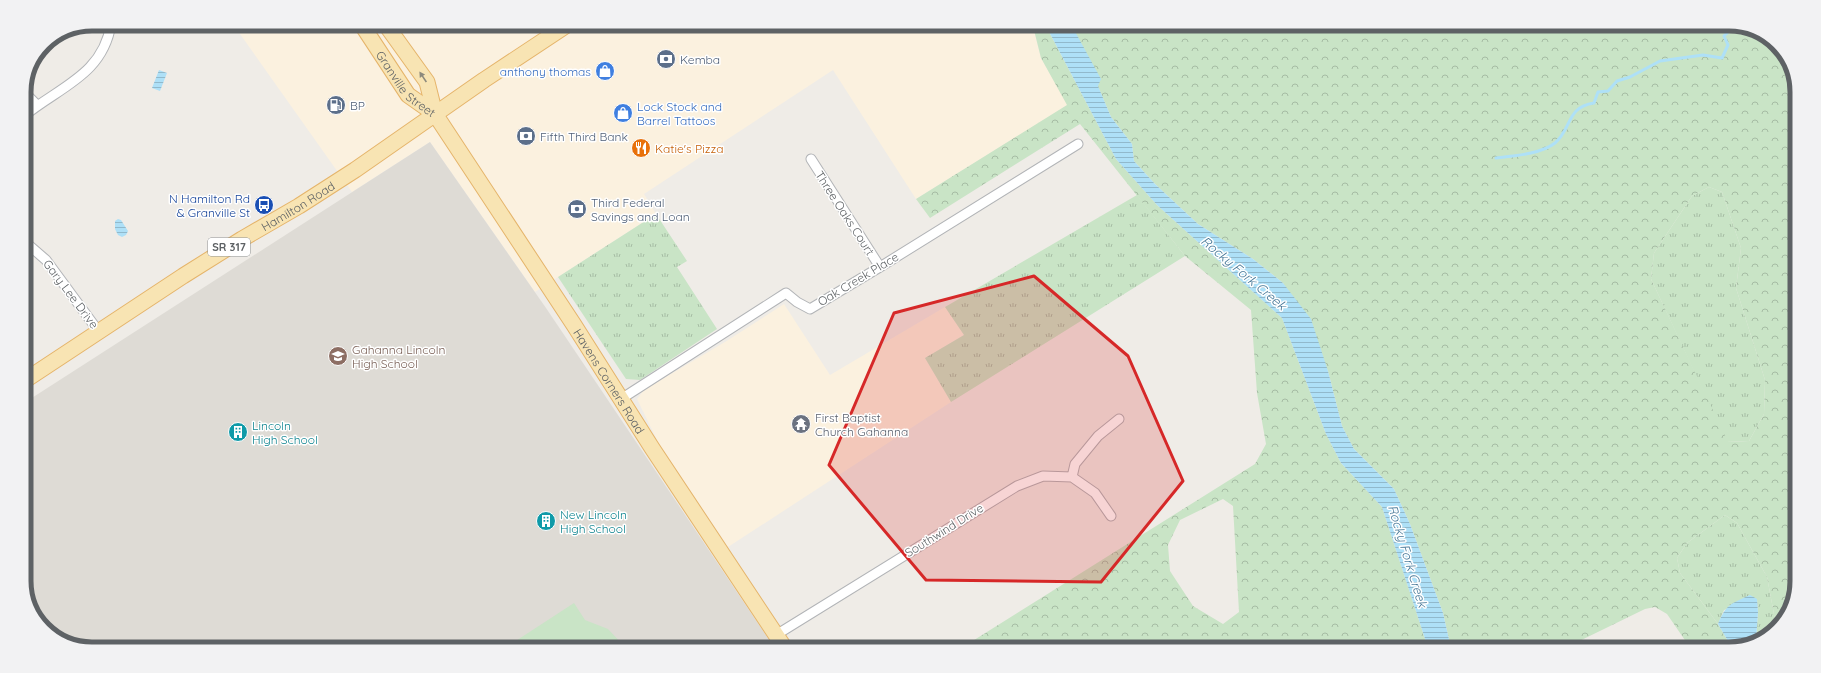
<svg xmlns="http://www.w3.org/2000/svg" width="1821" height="673" font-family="Quicksand,sans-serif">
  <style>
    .commercial { fill: #fbf1df }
    .education { fill: #dedbd5 }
    .grass { fill: url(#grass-tufts) }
    .forest { fill: url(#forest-crowns); fill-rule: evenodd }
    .garden { fill: #c9e4c6 }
    .water { fill: url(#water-rules) }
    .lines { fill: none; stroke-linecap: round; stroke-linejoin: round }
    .stream { stroke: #aee0f7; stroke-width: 3 }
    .street-casing { stroke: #b2b4b7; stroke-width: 11 }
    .primary-casing { stroke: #e5b46a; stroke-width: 17 }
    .street { stroke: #fff; stroke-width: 9 }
    .primary { stroke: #f8e4b3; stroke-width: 15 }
    .oneway { fill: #8c897c }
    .marked { fill: #d62828; fill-opacity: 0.2; stroke: #d62828; stroke-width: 3; stroke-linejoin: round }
    .labels { text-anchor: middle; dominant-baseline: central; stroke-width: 3; stroke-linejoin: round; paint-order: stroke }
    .shield { fill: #fff; stroke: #8e9193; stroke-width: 1 }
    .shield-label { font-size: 11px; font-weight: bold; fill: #5e6265 }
    .service-label { font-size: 12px; fill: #4e5e75; stroke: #fff; text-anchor: start }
    .shop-label { font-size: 12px; fill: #366cbe; stroke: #fff; text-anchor: end }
    .street-label { font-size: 12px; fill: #5e6265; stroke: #fff }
    .food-label { font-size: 12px; fill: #c56008; stroke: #fff; text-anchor: start }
    .transit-label { font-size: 12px; fill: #164399; stroke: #fff; text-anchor: end }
    .education-label { font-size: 12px; fill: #785e54; stroke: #fff; text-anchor: start }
    .worship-label { font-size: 12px; fill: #5b616d; stroke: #fff; text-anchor: start }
    .culture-label { font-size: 12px; fill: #0d838f; stroke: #fff; text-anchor: start }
    .water-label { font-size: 13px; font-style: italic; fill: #457797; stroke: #fff }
    .rim { fill: none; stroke: #5e6265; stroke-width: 5 }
  </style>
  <defs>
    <pattern id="grass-tufts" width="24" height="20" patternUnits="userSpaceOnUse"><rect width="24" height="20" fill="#c9e4c6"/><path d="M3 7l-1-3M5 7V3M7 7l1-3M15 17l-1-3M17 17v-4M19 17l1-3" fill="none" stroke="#a6bca4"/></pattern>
    <pattern id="forest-crowns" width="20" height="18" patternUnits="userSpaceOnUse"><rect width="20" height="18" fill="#c9e4c6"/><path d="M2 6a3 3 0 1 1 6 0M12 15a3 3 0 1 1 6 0" fill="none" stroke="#a6bca4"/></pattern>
    <pattern id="water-rules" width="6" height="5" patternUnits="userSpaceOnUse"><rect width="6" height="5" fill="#aee0f7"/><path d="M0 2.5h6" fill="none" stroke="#91b9cc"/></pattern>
  </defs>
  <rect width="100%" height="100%" fill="#efece7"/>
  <path class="commercial" d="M233,24L1033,26L1041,58L1068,105L916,199L833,70L644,194L656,214L535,292L430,142L352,192Z
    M784,304L830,375L945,307L964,335L925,358L951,402L728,547L659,444L637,399L644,390L725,342Z"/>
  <path class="education" d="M430,142L546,308L774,647L70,645L38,622L24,586V403Z"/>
  <path class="grass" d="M1709,187L1722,192L1741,248L1736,288L1765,380L1764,414L1749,441L1727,442L1651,279L1654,253L1692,196Z
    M1137,195L1185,256L951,402L925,358L964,335L945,307Z
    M656,214L687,261L677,267L717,329L640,380L626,379L558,277Z
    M1725,515L1737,523L1767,577L1776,625L1767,637L1756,641L1758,612L1757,599L1724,610L1718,624L1680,573L1677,558L1687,543Z"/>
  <path class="forest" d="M1033,26H1046L1116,159L1157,205L1282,318L1326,434L1341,463L1382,507L1428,648L963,647L1255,464L1266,444L1257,393L1251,310L1185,256L1080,124L930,218L916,199L1067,105L1041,58ZM1223,499L1233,506L1239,612L1223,624L1193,606L1170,571L1168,545L1180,520Z
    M1072,26L1751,28L1783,50L1797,87L1794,464L1790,469L1788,505L1794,545L1793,603L1776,625L1767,577L1737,523L1725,515L1687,543L1677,558L1680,573L1718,624L1732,648L1691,649L1667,614L1655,607L1645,609L1563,649L1451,648L1443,613L1410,524L1394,489L1354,449L1342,426L1328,371L1283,283L1253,259L1198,224L1155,184L1134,161L1132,144L1111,117ZM1709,187L1722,192L1741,248L1736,288L1765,380L1764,414L1749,441L1728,442L1651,279L1654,253L1692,196Z"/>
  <path class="garden" d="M574,603L585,620L608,629L625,647L508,646Z"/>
  <path class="water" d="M1046,26H1072L1101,79L1098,86L1111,117L1132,144L1134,161L1155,184L1198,224L1253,259L1283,283L1311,319L1328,371L1342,426L1354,449L1394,489L1410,524L1443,613L1451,648H1428L1382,507L1341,463L1326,434L1282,318L1157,205L1116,159Z
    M159,70L167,73L160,91L152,88Z
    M118,219L121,220L128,231L126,235L122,237L118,235L115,229V221Z
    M1750,595L1757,599L1758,612L1756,641L1732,648L1718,624C1726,604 1731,604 1750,595Z"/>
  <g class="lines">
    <path class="stream" d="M1496,158C1514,156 1541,154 1555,143C1572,129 1566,107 1594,103L1598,92L1608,91L1617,81L1630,77L1660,61L1703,55L1722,58L1728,45L1724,36L1732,28"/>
    <defs>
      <path id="street" d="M24,92L37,105
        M24,116C59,87 103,75 111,24
        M811,159L880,267
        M24,241L46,260L99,332
        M621,399L786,293L797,302L810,309L880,267L1078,144
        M1072,477L1075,464L1098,436L1119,419
        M776,635L1017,486L1043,476L1072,477L1095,493L1111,516"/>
      <g id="primary">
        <path id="s1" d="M362,25L408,95L435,114"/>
        <path id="s2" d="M386,25L427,82L435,114L574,325L652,448L784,647"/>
        <path id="s3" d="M24,381L183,276L242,239L299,206L355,170L484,80L567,25"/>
      </g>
    </defs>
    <use href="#street" class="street-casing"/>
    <use href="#primary" class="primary-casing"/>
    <use href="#street" class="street"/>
    <use href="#primary" class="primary"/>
  </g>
  <defs><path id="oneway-solid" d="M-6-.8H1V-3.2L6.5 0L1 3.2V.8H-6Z"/></defs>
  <use class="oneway" href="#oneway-solid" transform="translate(423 77) rotate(-124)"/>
  <path class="marked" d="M1034,276L1128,356L1183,481L1101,582L926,580L829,465L894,313Z"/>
  <defs>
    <symbol id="bank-disc" viewBox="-11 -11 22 22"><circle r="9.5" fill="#5c6f8a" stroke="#fff"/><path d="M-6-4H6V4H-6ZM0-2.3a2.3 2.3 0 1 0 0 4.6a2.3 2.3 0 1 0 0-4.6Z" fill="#fff"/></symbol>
    <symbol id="shop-disc" viewBox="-11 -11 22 22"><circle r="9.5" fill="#3f7fe0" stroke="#fff"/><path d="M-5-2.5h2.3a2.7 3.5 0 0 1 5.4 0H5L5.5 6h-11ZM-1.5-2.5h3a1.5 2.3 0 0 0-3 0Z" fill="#fff"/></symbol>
    <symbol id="fuel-disc" viewBox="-11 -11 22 22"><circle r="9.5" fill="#5c6f8a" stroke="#fff"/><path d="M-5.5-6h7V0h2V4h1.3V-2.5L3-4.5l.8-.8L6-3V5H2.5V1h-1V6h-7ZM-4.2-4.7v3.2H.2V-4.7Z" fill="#fff"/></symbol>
    <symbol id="restaurant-disc" viewBox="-11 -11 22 22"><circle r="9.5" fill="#e8710a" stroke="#fff"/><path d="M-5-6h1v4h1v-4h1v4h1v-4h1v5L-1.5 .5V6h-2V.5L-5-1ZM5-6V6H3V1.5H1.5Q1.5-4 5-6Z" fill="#fff"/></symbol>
    <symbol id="bus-disc" viewBox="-11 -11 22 22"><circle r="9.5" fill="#1a4fb4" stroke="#fff"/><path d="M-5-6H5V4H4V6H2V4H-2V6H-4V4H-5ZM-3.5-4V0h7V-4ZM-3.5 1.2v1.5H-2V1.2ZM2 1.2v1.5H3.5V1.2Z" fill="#fff"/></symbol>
    <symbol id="school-disc" viewBox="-11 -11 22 22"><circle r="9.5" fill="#8d6e63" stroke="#fff"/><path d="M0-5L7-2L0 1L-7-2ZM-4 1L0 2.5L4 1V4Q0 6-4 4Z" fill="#fff"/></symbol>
    <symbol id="temple-disc" viewBox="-11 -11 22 22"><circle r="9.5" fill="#6b7280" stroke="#fff"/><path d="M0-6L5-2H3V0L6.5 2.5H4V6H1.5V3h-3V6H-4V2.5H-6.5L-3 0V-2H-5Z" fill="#fff"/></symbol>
    <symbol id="building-disc" viewBox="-11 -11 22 22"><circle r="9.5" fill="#0f9aa8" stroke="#fff"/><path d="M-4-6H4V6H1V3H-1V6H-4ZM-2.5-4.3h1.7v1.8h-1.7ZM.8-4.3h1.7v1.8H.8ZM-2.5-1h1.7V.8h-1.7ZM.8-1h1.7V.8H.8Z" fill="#fff"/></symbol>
  </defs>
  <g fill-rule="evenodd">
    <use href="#bank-disc" x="655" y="48" width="22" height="22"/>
    <use href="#shop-disc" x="594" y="60" width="22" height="22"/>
    <use href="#fuel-disc" x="325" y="94" width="22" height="22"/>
    <use href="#shop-disc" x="612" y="102" width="22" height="22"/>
    <use href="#bank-disc" x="515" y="125" width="22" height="22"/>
    <use href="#restaurant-disc" x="630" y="137" width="22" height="22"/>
    <use href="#bus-disc" x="253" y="194" width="22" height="22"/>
    <use href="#bank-disc" x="566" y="198" width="22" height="22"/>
    <use href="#school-disc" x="327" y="345" width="22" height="22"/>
    <use href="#temple-disc" x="790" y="413" width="22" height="22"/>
    <use href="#building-disc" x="227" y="421" width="22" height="22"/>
    <use href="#building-disc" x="535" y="510" width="22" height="22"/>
  </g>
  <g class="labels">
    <rect class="shield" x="208" y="238" width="42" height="18" rx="3"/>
    <g class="shield-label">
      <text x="229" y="247">SR 317</text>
    </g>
    <g class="service-label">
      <text x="680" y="59">Kemba</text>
      <text x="350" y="105">BP</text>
      <text x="540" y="136">Fifth Third Bank</text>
      <text x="591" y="202">Third Federal<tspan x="591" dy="14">Savings and Loan</tspan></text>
    </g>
    <g class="shop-label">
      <text x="591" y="71">anthony thomas</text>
      <text x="637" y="106" text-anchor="start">Lock Stock and<tspan x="637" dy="14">Barrel Tattoos</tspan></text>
    </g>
    <g class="street-label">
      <text stroke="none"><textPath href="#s1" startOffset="74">Granville Street</textPath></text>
      <text stroke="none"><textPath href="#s3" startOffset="325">Hamilton Road</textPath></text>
      <text transform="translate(845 213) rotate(57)">Three Oaks Court</text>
      <text transform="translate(858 279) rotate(-31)">Oak Creek Place</text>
      <text transform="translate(71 294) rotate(53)">Gary Lee Drive</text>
      <text stroke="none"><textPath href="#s2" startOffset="422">Havens Corners Road</textPath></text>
      <text transform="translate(944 530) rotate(-32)">Southwind Drive</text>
    </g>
    <g class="food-label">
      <text x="655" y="148">Katie's Pizza</text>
    </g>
    <g class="transit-label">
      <text x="250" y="198">N Hamilton Rd<tspan x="250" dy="14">&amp; Granville St</tspan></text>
    </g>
    <g class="education-label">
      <text x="352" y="349">Gahanna Lincoln<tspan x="352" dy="14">High School</tspan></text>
    </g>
    <g class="worship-label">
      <text x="815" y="417">First Baptist<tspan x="815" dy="14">Church Gahanna</tspan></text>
    </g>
    <g class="culture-label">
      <text x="252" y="425">Lincoln<tspan x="252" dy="14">High School</tspan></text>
      <text x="560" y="514">New Lincoln<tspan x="560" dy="14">High School</tspan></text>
    </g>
    <g class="water-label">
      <text transform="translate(1244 273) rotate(40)">Rocky Fork Creek</text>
      <text transform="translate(1408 556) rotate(73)">Rocky Fork Creek</text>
    </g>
  </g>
  <path d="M0 0H1821V673H0ZM92 31H1729A61 61 0 0 1 1790 92V581A61 61 0 0 1 1729 642H92A61 61 0 0 1 31 581V92A61 61 0 0 1 92 31Z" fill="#f2f2f3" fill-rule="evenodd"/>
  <path class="rim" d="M92 31H1729A61 61 0 0 1 1790 92V581A61 61 0 0 1 1729 642H92A61 61 0 0 1 31 581V92A61 61 0 0 1 92 31Z"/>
</svg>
